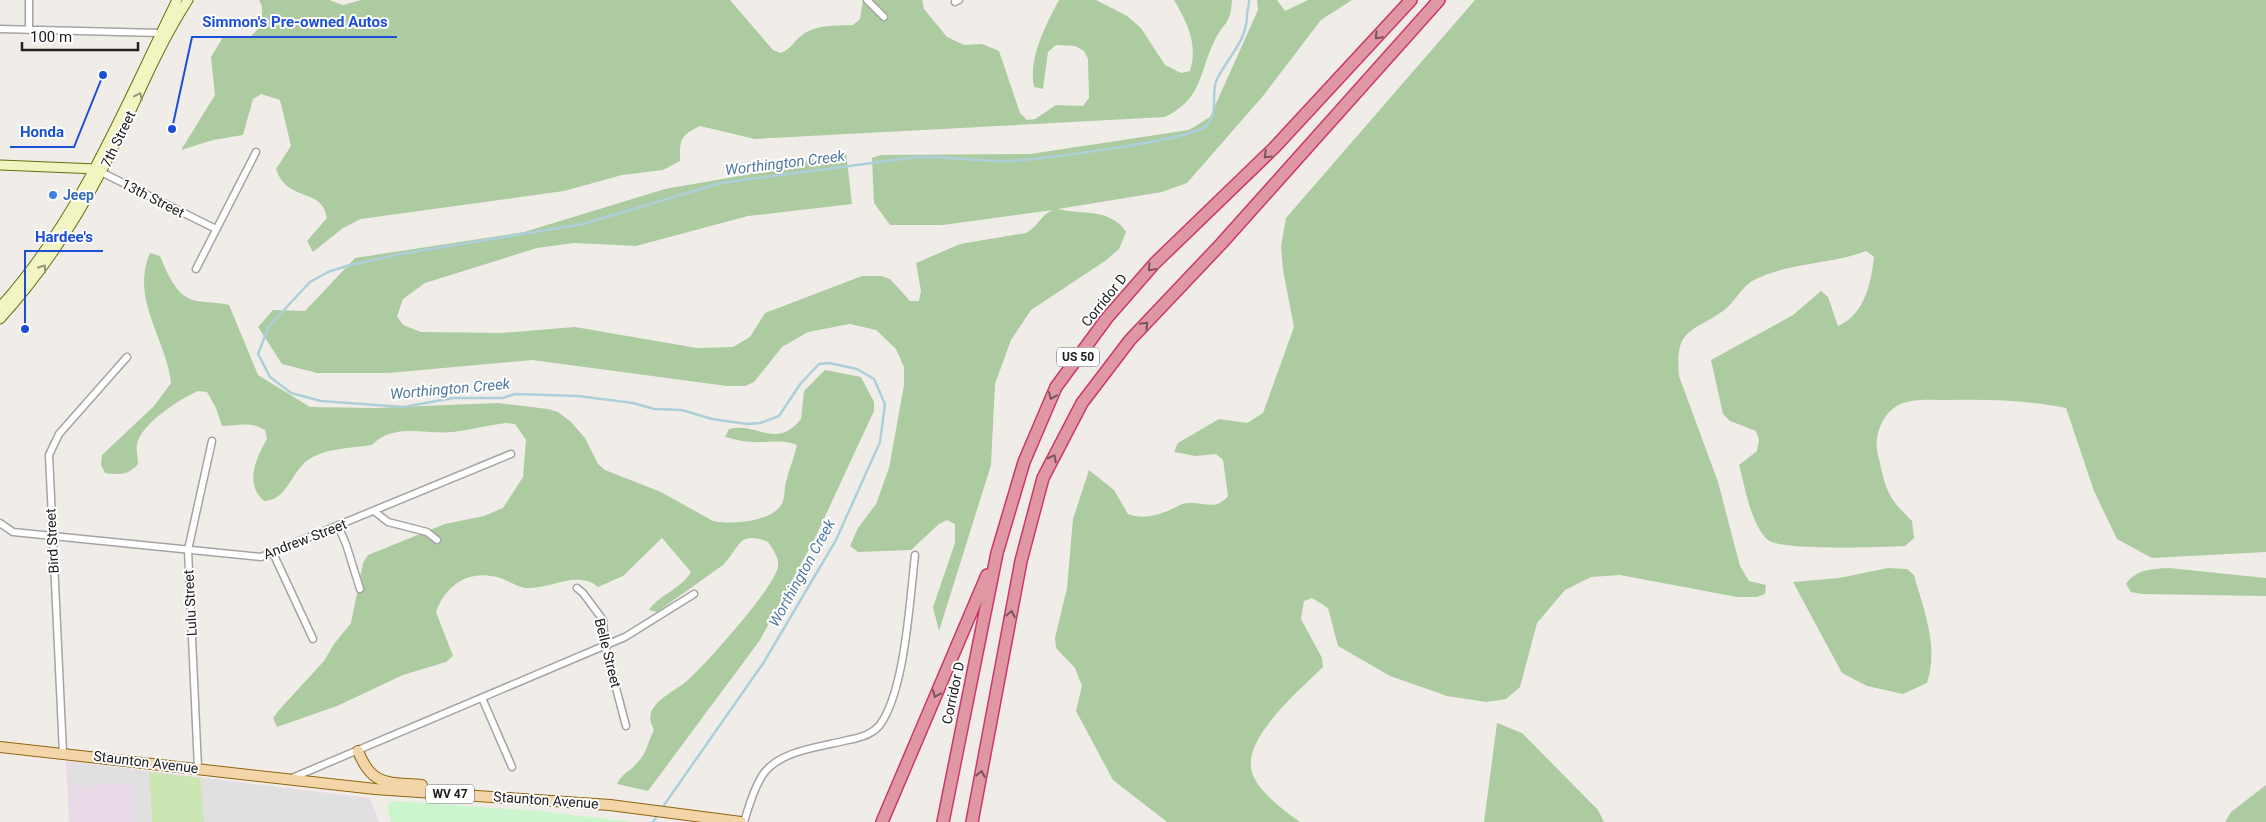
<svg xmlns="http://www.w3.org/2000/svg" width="2266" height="822" font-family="Roboto,sans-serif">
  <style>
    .industrial { fill: #e8dae6 }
    .grass { fill: #cbe5b3 }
    .forest { fill: #adcba0 }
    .park { fill: #caf5cd }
    .parking { fill: #e0e0e0 }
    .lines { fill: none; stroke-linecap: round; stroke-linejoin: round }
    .stream { stroke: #accfd9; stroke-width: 2.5 }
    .street-casing { stroke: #a4a4a4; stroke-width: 9 }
    .secondary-casing { stroke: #65700f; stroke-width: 11 }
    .primary-casing { stroke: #8f650e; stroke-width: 12 }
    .highway-casing { stroke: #cc376a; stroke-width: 14 }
    .street { stroke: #fff; stroke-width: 6 }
    .secondary { stroke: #f2f4c1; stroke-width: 9 }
    .primary { stroke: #f4d4a9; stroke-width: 10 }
    .highway { stroke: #e097a4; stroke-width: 11 }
    .oneway { stroke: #76565b }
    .oneway2 { stroke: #949579 }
    .shop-dot { fill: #3f7fe0; stroke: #fff; stroke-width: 2 }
    .labels { text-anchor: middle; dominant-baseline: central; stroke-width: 4; stroke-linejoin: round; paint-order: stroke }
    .shield { fill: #fff; stroke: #636363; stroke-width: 1 }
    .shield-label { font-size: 12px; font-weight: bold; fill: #202020 }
    .street-label { font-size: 14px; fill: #202020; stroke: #fff }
    .shop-label { font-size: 14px; font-weight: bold; fill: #366cbe; stroke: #fff; text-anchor: start }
    .water-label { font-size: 15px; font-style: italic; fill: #5179a0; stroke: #fff }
    .leader { fill: none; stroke: #1d4ed8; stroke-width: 2 }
    .callout-dot { fill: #1d4ed8; stroke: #fff; stroke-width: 2 }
    .callout-label { font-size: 15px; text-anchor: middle; font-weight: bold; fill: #1d4ed8; stroke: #fff; stroke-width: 4; stroke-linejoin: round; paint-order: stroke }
  </style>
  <rect width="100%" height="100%" fill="#f0ede8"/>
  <path class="industrial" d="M66,761L370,798L379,822H69Z"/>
  <path class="grass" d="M149,772L201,778L204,822H152Z"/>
  <path class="forest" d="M259,0H329L343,5L361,0H730L773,50L781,53C791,49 794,41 802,35C817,24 836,26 853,25L860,19L863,0H922L924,9L947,37L964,45L982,44L999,51L1020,113L1027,120L1035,119L1056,105L1083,106L1089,98L1088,59L1084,51L1075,46L1056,45L1048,52L1043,89L1034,87C1028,59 1046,24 1059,0H1096L1127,16L1141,28L1165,65L1181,73L1190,71C1198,44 1188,24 1174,0H1232C1231,25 1223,22 1214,42C1198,75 1203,98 1165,117L755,139L700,126C680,136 680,138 680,161L663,170L622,175L564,191L361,219L343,228L313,252L307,241L327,218C323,187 287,203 276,169L291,146L280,100L261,94L253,99L243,135L213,140L181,150L215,95L211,57L223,37L250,38L262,24V6Z
    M1257,0H1277L1285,11L1308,0H1352L1321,20L1263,96L1187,183L1162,192L1058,209C1082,215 1111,208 1126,232L1119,249L1105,261L1031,310L1011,340L995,384L991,465L939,631L933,607L955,543V524L947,520L939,524L911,550L858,552L850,546L858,528L876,504L889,468L904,385V367L896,349L876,330L850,324L808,332L782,347L754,382L745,386H727L532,360L388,373H317L282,364L258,327L273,310L305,311L355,258L524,232L665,189L745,175L846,152L852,204L748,216L636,246L574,243L537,248L425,283L403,299L397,316L403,325L421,332L501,333L575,327L697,348L733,347L750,337L765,313L862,276H881L890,279L910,301H919L921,291L916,263L960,244L1026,233C1038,227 1040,215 1053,210L943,225H890L874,203L872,158L881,155L1030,154L1189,130L1210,117L1258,10Z
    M1475,0H2266V552L2152,558L2117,539L2094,491L2066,408C2024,400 1990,399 1947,400C1933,400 1915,398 1901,404C1883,411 1873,436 1878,455C1886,489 1886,496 1912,521L1914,538L1905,546C1884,547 1780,551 1768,540C1751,525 1745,487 1739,465L1757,451L1759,440L1756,431L1730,421L1723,414L1711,360L1793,315L1821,291L1828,297L1838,326C1865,314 1871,283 1874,257L1866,251C1830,265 1787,262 1752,281C1741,288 1734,303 1723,311C1690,334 1675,328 1679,376L1718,482L1740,566L1749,581L1766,585L1765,594L1757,597H1737L1620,575L1591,577L1565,590L1537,623L1520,687L1506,699L1486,702L1447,696L1390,676L1338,646L1328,608L1312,598L1304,601L1301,619L1322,658L1323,667C1302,688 1241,739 1252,772C1257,791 1285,811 1300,822H1167L1113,780L1076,711L1082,686L1075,668L1056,648L1055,638L1067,588L1073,519L1089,470L1114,490L1128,514C1142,520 1160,515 1174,508C1178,506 1183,503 1188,503C1205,502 1216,511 1228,496L1223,460L1216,454L1195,456L1174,452L1178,443L1219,419L1247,423L1263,413L1294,327L1283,270L1281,246L1286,218Z
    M150,253L160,256C167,272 176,298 197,301C208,303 218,302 229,305L258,375L310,407L376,408L497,403L548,409L558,412L570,421L585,438L598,464L605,470L661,492L713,521C731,525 776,522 783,501C785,495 784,488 786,482C789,469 794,458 797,445C783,439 769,443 753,442C744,442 734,439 725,437L729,429C758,422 776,450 801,419L804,391L825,370L861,377L874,402V411L815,538L760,640L648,791L617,784C622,773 631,771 638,762C647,753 648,741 654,730C651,724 649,719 651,712C658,697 677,690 688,680C706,664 776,586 778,566C779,557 773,550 768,542C738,530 740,548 723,565L657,612L649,610C660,594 681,589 691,572L662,538L623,576L598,587C579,570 552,588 528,588C519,588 511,582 503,579C472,568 447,582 436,612L453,656L446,662L403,675L337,706L277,727L273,718L279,710L324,661L334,644L351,623L363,563L368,555L445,524L484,516L503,508L523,477L526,440L515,424L506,423C488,425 471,430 453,432C425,435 394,422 372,445C352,448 325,448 308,460C290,473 288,500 264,501C244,484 256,458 267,439L265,430C251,421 238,426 222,426L216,408L207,392L198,391C180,399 142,423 137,444C136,450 138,458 138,464C129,475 119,475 105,473L101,465L102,455L154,406L171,383C166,338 130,299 150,253Z
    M1888,568L1907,569L1914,575C1924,611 1939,647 1927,683L1903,694L1867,686L1842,673L1793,582L1839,578Z
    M2169,568L2266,578V596L2141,594L2131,592L2126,584C2136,569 2153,569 2169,568Z
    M1497,723L1522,733L1598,810L1604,822H1484Z
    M2266,785V822H2225L2231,812Z"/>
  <path class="park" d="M393,801L539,811L634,822H391L387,806Z"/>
  <path class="parking" d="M72,762L149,772L152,822H137L135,783L73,786Z
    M201,778L367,799L377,822H204Z"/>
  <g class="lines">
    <path class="stream" d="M662,808L764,662L836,540L880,442L885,404L874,379L857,369L829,363L819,364L801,383L779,416L760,423L747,424L712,419L682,410L654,409L633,403L578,396L515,394L503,398H453L404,407L321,401L291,393L270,377L258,354L269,326L310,282L328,272L350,265L401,254L583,224L721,183L918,157C949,156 979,162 1009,161C1037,160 1192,140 1206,126C1220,112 1210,93 1217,79C1229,56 1247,40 1247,15C1247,9 1250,5 1249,0
      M653,822L658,815"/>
    <defs>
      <path id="street" d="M867,0L884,17
        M955,2L959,0
        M0,29L160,33
        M29,30V0
        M101,172L216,229
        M196,269L256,152
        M374,511L388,522L427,532L437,540
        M0,523L13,532L261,557L511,454
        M338,526L346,544L360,589
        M273,553L313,639
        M577,588L583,593L603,620L605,646L626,726
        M482,698L512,767
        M63,753L49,455L59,434L127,357
        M198,768L188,550L212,441
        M292,778L625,637L694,594
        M744,822C749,806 753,790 762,776C778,750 822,747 848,740C860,738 871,735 879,726C905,693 910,598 915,555"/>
      <path id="secondary" d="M0,165L97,169
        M0,307C80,219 125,105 177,0
        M0,319C41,274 73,226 101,172C131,116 153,54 188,0"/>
      <path id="primary" d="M0,747L375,789L610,805L741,822
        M358,751C372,787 388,782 422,785"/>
      <path id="highway" d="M882,822L987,575
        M943,822L997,553L1024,462L1056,387L1107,318L1155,263L1274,148L1411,0
        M972,822L1021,561L1043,478L1082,403L1130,340L1221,244L1439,0"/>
    </defs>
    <use href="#street" class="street-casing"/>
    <use href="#secondary" class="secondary-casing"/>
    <use href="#primary" class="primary-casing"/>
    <use href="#highway" class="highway-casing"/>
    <use href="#street" class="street"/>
    <use href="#secondary" class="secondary"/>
    <use href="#primary" class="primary"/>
    <use href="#highway" class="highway"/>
  </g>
  <defs><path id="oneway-chevron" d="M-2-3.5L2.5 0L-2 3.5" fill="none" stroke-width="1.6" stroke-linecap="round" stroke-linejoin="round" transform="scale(1.25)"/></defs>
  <g class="oneway">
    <use href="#oneway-chevron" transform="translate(1378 36) rotate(133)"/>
    <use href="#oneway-chevron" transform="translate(1267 155) rotate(136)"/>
    <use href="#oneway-chevron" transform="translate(1151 268) rotate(131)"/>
    <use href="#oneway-chevron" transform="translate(1145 325) rotate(-46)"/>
    <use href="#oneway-chevron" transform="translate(1052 396) rotate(113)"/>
    <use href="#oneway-chevron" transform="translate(1053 458) rotate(-63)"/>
    <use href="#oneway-chevron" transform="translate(1011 614) rotate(-79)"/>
    <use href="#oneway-chevron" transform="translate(936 694) rotate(113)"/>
    <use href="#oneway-chevron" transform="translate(981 774) rotate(-79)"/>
  </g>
  <g class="oneway2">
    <use href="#oneway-chevron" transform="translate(139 96) rotate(-64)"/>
    <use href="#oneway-chevron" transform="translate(43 268) rotate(-54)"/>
  </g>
  <circle class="shop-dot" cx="53" cy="195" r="5"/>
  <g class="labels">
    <g class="shield">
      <rect x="1057" y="347.5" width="42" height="19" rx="4"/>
      <rect x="426" y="784.5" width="48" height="19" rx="4"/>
    </g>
    <g class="shield-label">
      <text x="1078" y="357">US 50</text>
      <text x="450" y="794">WV 47</text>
    </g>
    <g class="street-label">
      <text transform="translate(118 139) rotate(-64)">7th Street</text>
      <text transform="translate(153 198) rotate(27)">13th Street</text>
      <text transform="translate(1104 300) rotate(-51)">Corridor D</text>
      <text transform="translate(305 539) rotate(-21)">Andrew Street</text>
      <text transform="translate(52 541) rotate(-93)">Bird Street</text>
      <text transform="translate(190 603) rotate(-93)">Lulu Street</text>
      <text transform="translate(608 653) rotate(76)">Belle Street</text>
      <text transform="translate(953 693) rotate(-78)">Corridor D</text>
      <text transform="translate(146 762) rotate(7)">Staunton Avenue</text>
      <text transform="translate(546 800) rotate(4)">Staunton Avenue</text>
    </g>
    <g class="shop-label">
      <text x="63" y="195">Jeep</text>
    </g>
    <g class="water-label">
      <text transform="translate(785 163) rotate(-7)">Worthington Creek</text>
      <text transform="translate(450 389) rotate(-5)">Worthington Creek</text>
      <text transform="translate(802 573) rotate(-61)">Worthington Creek</text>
    </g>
  </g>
  <path class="leader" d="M172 129L192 37H397M103 75L74 147H10M25 329L25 251H103"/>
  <g class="callout-dot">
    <circle cx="172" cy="129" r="5"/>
    <circle cx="103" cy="75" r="5"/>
    <circle cx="25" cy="329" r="5"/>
  </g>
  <g class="callout-label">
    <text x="295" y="27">Simmon's Pre-owned Autos</text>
    <text x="42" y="137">Honda</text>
    <text x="64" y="242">Hardee's</text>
  </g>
  <path d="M22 42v8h116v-8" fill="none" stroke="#202020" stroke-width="2.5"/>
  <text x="30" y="42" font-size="15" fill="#202020" stroke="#ffffff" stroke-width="4" paint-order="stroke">100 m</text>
</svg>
